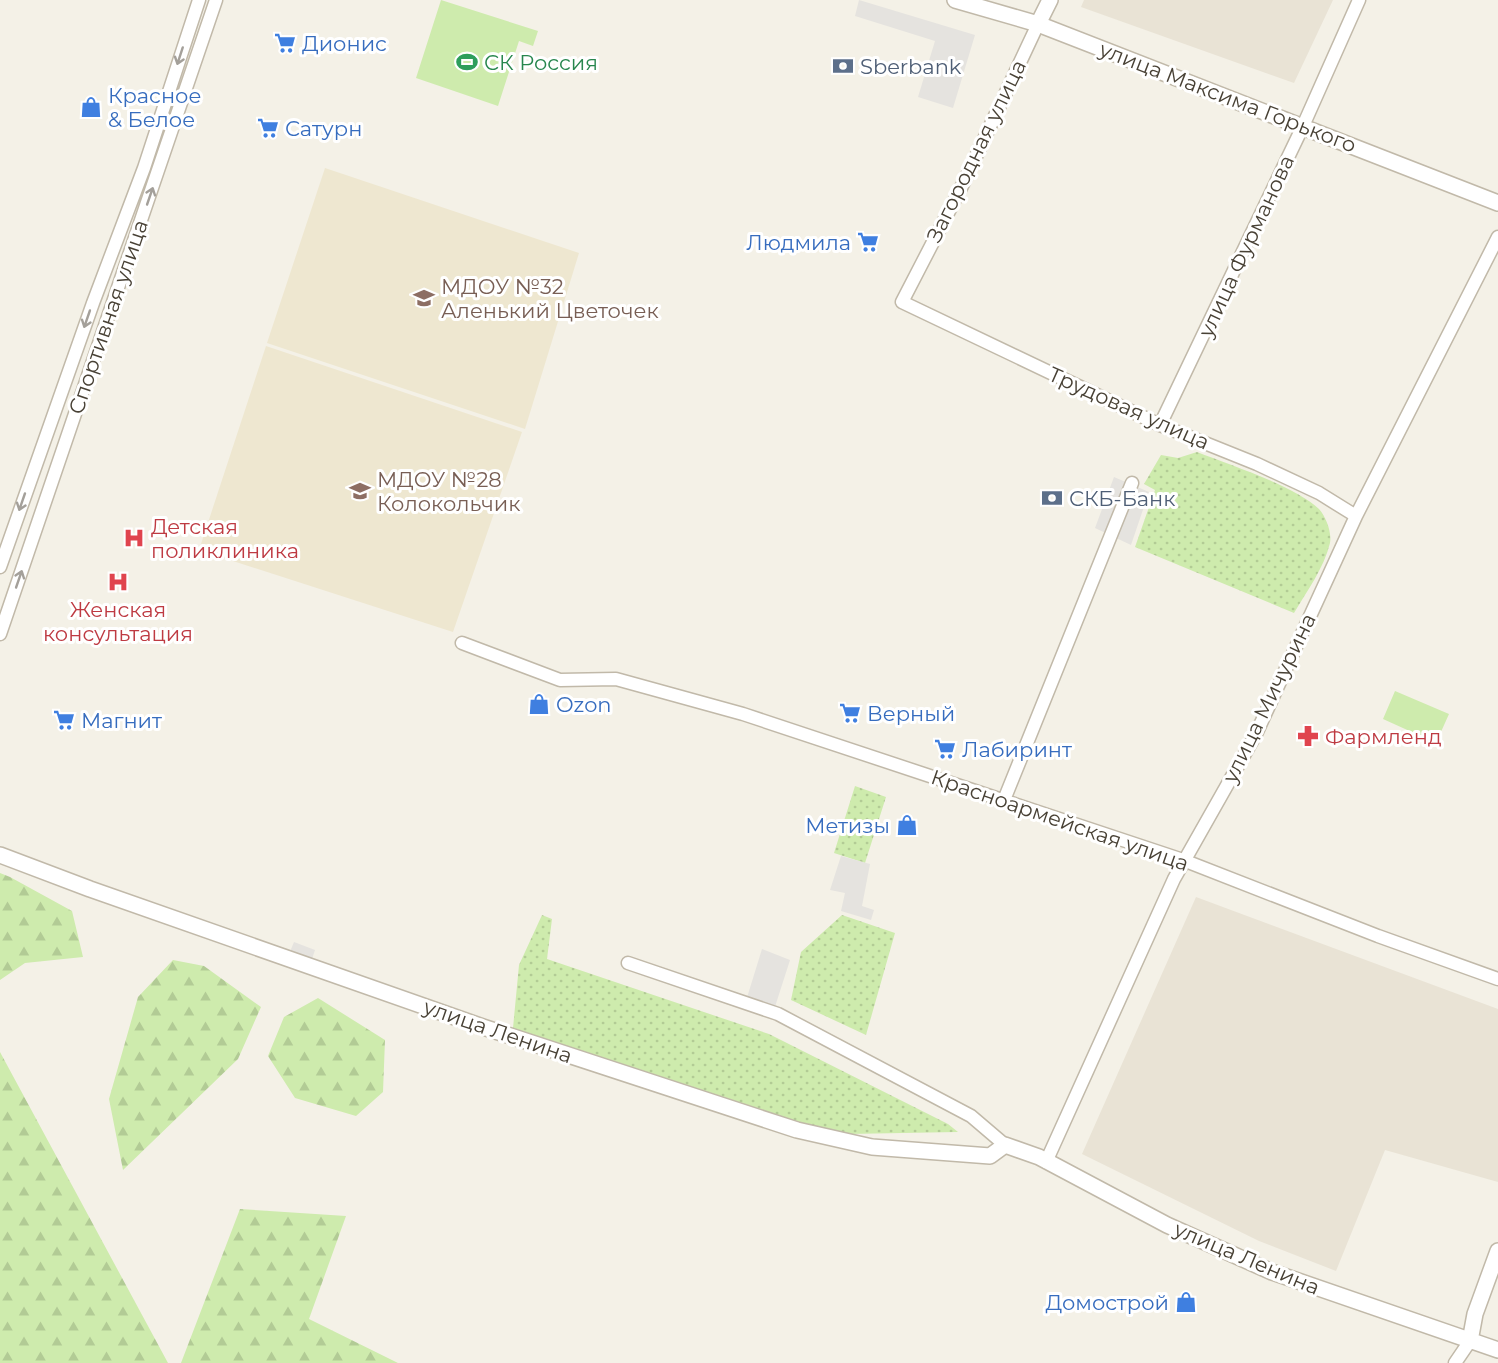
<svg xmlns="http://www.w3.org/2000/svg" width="1498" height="1363" font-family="Montserrat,sans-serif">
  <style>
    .residential { fill: #e9e3d5 }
    .education { fill: #eee7d0 }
    .green { fill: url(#green-dots) }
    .forest { fill: url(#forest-firs) }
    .pitch { fill: #ceebad }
    .parking { fill: #e5e3df }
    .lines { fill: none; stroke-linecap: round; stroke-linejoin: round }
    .minor-casing { stroke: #c1b9a9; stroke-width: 15 }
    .tertiary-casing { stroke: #c1b9a9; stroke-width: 18 }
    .minor { stroke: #fff; stroke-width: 12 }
    .tertiary { stroke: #fff; stroke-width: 15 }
    .oneway { stroke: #a4a09a }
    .labels { text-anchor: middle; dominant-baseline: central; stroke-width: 6; stroke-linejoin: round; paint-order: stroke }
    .shop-label { font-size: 21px; fill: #366cbe; stroke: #fff; text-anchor: start }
    .leisure-label { font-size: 21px; fill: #27864d; stroke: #fff; text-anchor: start }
    .service-label { font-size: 21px; fill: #4e5e75; stroke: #fff; text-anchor: start }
    .street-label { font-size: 21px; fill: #484135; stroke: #fff }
    .education-label { font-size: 21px; fill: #785e54; stroke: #fff; text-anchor: start }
    .health-label { font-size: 21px; fill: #be3a42; stroke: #fff; text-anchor: start }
  </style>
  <defs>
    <pattern id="green-dots" width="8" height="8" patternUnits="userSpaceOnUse" patternTransform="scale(1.5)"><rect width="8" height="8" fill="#ceebad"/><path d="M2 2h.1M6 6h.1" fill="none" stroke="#b2cb95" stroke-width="1.8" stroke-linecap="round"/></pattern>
    <pattern id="forest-firs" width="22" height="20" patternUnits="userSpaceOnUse" patternTransform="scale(1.5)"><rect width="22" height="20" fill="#ceebad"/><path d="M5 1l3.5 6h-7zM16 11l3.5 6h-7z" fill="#b2cb95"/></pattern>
  </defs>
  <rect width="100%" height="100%" fill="#f4f1e7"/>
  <path class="residential" d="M1084,0H1333L1294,83L1081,7Z
    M1196,897L1498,1009V1182L1385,1150L1336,1271L1259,1241L1082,1154Z"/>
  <path class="education" d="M325,168L579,253L525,429L267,343Z
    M266,346L522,432L453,632L199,550Z"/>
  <path class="green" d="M1197,452C1230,465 1295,486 1319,509C1326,517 1332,532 1330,543C1324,568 1307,591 1294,613L1135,547L1155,490L1144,484L1161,455L1178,458Z
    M855,786L886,797L865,863L834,853Z
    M542,915L552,919L547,959L769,1034L948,1124L958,1132L848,1134L810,1127L513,1028L519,965Z
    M842,915L895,933L866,1035L791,1000L801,952Z"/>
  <path class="forest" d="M0,873L10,877L72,911L83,957L25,963L0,980Z
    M173,960L204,966L261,1007L238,1059L123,1170L109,1099L138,997Z
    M318,998L385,1040L383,1092L356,1116L295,1098L268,1056L284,1017Z
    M0,1052L168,1363H0Z
    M240,1209L346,1216L309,1319L398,1363H181Z"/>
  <path class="pitch" d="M441,0L538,31L533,46L519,41L498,106L416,78Z
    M1395,691L1449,714L1436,743L1383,719Z"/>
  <path class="parking" d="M859,0L975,35L953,108L918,97L935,41L855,16Z
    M1114,477L1149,492L1131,545L1095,528Z
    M841,856L870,864L862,906L874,910L871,920L841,911L845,893L830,890Z
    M294,942L315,950L311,962L289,954Z
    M762,949L790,960L773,1013L745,1004Z"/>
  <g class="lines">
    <defs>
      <path id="minor" d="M1038,24L964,182L902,302L1160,425L1257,464L1319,493L1356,516
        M1160,425L1303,126L1359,0
        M0,567L93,303L144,168L199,0
        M0,634L216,0
        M462,643L560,680L616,679L743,714L1183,860L1378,936L1498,979
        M1004,800L1132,483
        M628,963L778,1014L971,1116L1005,1145
        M1046,1162L1174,879L1256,734L1356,516L1498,237
        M1455,1363L1470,1341"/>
      <path id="tertiary" d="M955,0L1038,24L1498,203
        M1038,24L1050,0
        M0,855L90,889L483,1027L797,1130L872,1147L990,1156L1005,1145L1039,1157L1167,1225L1272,1272L1498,1350
        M1470,1341L1475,1314L1498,1251"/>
    </defs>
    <use href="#minor" class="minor-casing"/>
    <use href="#tertiary" class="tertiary-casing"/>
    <use href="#minor" class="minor"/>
    <use href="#tertiary" class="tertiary"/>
  </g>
  <defs><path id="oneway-shaft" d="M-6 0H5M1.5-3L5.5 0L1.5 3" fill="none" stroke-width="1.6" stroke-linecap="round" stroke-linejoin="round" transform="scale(1.5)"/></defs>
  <g class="oneway">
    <use href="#oneway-shaft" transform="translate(180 56) rotate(108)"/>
    <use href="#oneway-shaft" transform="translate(150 196) rotate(-71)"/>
    <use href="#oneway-shaft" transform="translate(87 319) rotate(109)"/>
    <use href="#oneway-shaft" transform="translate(22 502) rotate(109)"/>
    <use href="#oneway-shaft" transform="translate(19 579) rotate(-71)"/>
  </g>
  <defs>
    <symbol id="supermarket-bare" viewBox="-9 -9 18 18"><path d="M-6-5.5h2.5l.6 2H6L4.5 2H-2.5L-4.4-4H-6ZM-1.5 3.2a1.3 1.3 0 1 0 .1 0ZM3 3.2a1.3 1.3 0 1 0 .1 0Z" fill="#3f7fe0" stroke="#fff" stroke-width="2.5" paint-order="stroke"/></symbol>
    <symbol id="stadium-bare" viewBox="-9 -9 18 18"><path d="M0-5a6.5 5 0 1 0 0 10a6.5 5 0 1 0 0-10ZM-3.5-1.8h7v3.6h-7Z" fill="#2e9e5b" stroke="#fff" stroke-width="2.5" paint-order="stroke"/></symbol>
    <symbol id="bank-bare" viewBox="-9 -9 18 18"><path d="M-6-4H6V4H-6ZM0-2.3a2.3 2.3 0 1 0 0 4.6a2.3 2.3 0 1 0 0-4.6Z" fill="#5c6f8a" stroke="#fff" stroke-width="2.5" paint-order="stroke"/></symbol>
    <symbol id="shop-bare" viewBox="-9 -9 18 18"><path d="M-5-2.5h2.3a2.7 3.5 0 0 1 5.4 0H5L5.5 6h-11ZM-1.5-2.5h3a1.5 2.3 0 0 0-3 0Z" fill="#3f7fe0" stroke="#fff" stroke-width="2.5" paint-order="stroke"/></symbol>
    <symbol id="school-bare" viewBox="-9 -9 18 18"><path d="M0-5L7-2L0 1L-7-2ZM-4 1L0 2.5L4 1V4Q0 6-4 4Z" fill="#8d6e63" stroke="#fff" stroke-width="2.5" paint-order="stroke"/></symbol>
    <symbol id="hospital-bare" viewBox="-9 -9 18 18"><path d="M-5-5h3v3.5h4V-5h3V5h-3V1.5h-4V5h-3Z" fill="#e0444e" stroke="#fff" stroke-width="2.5" paint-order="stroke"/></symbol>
    <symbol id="pharmacy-bare" viewBox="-9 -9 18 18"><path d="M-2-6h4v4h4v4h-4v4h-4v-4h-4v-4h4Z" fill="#e0444e" stroke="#fff" stroke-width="2.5" paint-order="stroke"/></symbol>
  </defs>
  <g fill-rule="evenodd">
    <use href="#supermarket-bare" x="270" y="28" width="30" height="30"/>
    <use href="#stadium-bare" x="452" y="47" width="30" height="30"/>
    <use href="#bank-bare" x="828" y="51" width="30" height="30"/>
    <use href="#shop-bare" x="76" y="92" width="30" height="30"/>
    <use href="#supermarket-bare" x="253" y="113" width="30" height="30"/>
    <use href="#supermarket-bare" x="853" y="227" width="30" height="30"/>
    <use href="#school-bare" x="409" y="283" width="30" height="30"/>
    <use href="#school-bare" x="345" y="476" width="30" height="30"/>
    <use href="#bank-bare" x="1037" y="483" width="30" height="30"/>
    <use href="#hospital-bare" x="119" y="523" width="30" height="30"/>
    <use href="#hospital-bare" x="103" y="567" width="30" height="30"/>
    <use href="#shop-bare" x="524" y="689" width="30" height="30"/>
    <use href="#supermarket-bare" x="835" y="698" width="30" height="30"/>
    <use href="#supermarket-bare" x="49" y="705" width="30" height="30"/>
    <use href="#pharmacy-bare" x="1293" y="721" width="30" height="30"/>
    <use href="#supermarket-bare" x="930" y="734" width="30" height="30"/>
    <use href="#shop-bare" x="892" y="810" width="30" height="30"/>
    <use href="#shop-bare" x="1171" y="1287" width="30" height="30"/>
  </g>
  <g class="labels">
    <g class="shop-label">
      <text x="302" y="43">Дионис</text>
      <text x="108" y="95">Красное<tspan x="108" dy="24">&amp; Белое</tspan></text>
      <text x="285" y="128">Сатурн</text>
      <text x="851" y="242" text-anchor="end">Людмила</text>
      <text x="556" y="704">Ozon</text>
      <text x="867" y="713">Верный</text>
      <text x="81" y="720">Магнит</text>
      <text x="962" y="749">Лабиринт</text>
      <text x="890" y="825" text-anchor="end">Метизы</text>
      <text x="1169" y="1302" text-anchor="end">Домострой</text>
    </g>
    <g class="leisure-label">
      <text x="484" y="62">СК Россия</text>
    </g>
    <g class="service-label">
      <text x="860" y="66">Sberbank</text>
      <text x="1069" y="498">СКБ-Банк</text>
    </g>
    <g class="street-label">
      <text transform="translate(1228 97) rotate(21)">улица Максима Горького</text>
      <text transform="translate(976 151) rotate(-64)">Загородная улица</text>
      <text transform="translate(1246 246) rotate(-65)">улица Фурманова</text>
      <text transform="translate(108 317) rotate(-71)">Спортивная улица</text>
      <text transform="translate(1129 408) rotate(24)">Трудовая улица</text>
      <text transform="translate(1269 698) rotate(-64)">улица Мичурина</text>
      <text transform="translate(1060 820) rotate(19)">Красноармейская улица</text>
      <text transform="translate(498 1031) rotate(19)">улица Ленина</text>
      <text transform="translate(1247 1258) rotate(23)">улица Ленина</text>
    </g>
    <g class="education-label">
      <text x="441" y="286">МДОУ №32<tspan x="441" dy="24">Аленький Цветочек</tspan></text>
      <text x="377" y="479">МДОУ №28<tspan x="377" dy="24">Колокольчик</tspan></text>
    </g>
    <g class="health-label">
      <text x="151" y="526">Детская<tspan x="151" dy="24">поликлиника</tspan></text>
      <text x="118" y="609" text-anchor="middle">Женская<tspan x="118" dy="24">консультация</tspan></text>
      <text x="1325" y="736">Фармленд</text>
    </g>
  </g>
</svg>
